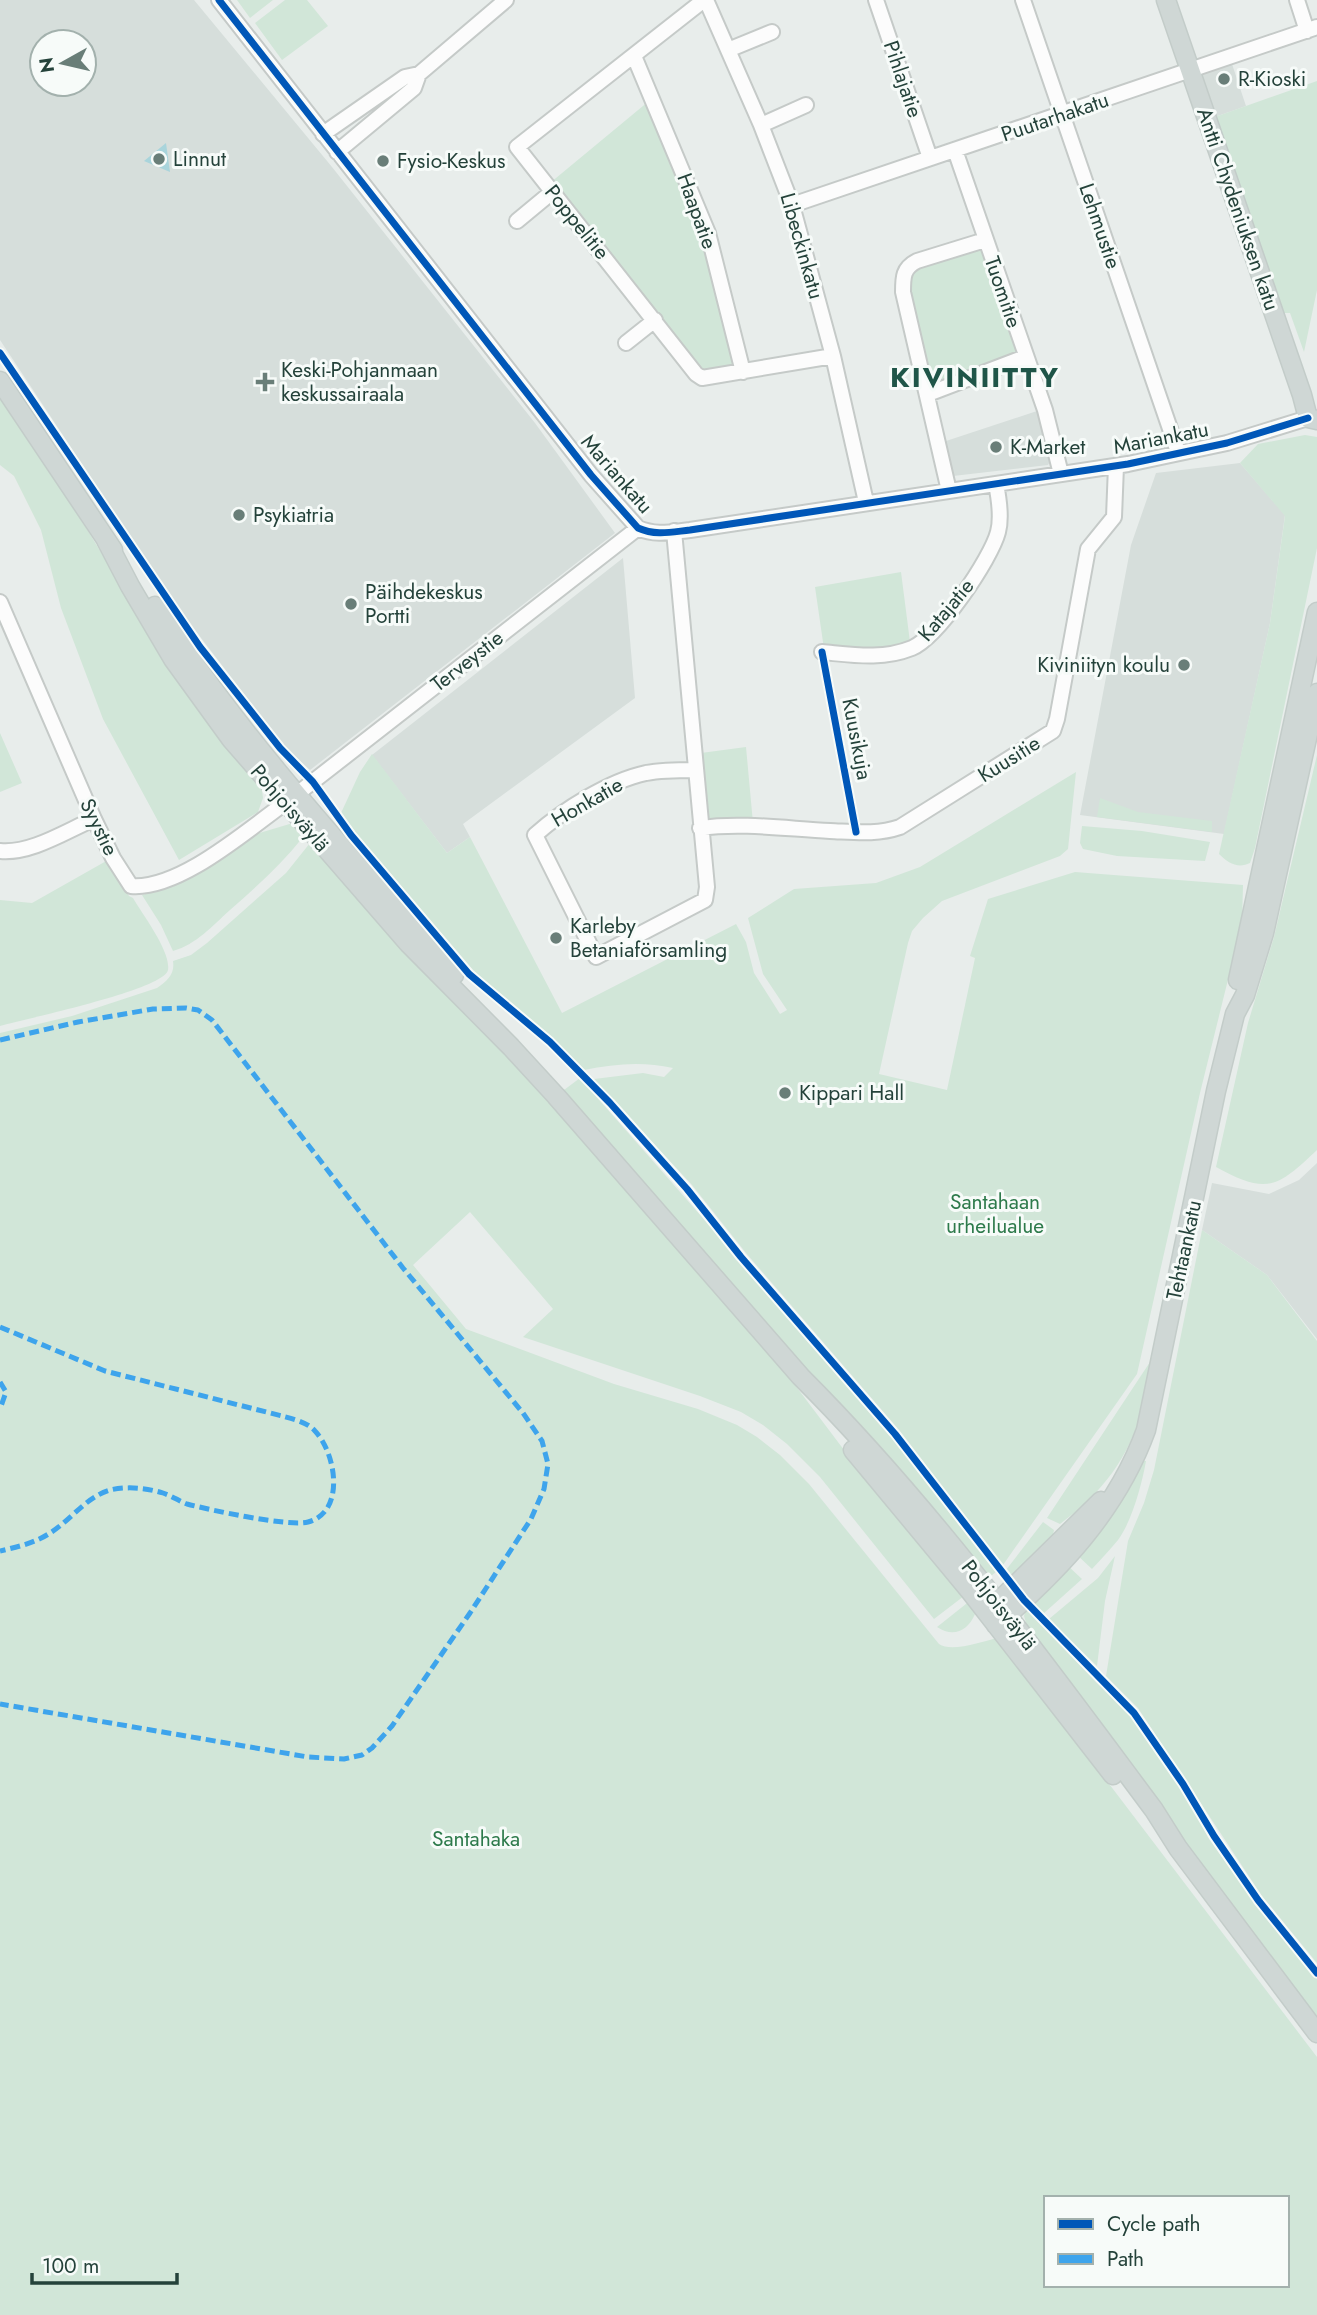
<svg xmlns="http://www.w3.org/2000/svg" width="1317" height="2315" font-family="Jost,sans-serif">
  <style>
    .built { fill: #d6dedb; fill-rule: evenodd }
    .green { fill: #d1e6d8; fill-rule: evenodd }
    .water { fill: #a9d4db }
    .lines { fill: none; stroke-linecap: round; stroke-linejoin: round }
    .minor-casing { stroke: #c5cac8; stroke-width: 18 }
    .major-casing { stroke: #c3ccc9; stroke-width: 21 }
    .minor { stroke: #fcfcfc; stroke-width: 14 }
    .major { stroke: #cfd7d5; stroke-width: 18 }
    .quiet { stroke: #3ea4ec; stroke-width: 5; stroke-dasharray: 10 5; stroke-linecap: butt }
    .cycleway-casing { stroke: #f7fbf9; stroke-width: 11 }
    .cycleway { stroke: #0057b8; stroke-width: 7 }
    .poi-dot { fill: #697e78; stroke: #f7fbf9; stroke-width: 2.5 }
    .labels { text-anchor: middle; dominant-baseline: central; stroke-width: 6; stroke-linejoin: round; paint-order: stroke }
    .street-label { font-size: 21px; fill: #24423a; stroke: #f7fbf9 }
    .poi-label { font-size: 21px; fill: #24423a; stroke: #f7fbf9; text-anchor: start }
    .park-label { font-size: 21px; fill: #2d7a4b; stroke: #f7fbf9 }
    .district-label { font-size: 28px; font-weight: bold; letter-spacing: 2px; fill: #1f5548; stroke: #f7fbf9 }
  </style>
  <rect width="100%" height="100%" fill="#e8edeb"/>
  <path class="built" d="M0,0H194L332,167L535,423L615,533L310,770L283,745L172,600L0,340ZM42,42H84V84H42Z
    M1231,61L1246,106L1212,118L1196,71Z
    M1037,411L1051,460L1048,465L953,476L943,442Z
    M1240,463L1285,515L1270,623L1224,834L1080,815L1131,545L1156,473Z
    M623,558L635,698L463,824L470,837L447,853L372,755Z
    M1317,1163V1339L1267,1275L1202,1230L1212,1183L1269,1194L1299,1180Z"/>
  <path class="green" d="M237,0H273L250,18Z
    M285,0H307L328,26L282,60L255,23Z
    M1317,81V290L1304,352L1290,313H1280L1212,118Z
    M649,101L704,239L736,367L703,372L694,364L550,183Z
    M980,246L1019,356L932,388L907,278L914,268Z
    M0,396L88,531L130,600L262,790L263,798L258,812L179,860L103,719L61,608L41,530L14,476L0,465Z
    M1305,435L1317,437V548L1255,848L1250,863C1238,869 1228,863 1219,854L1270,623L1285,516L1240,463L1258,444Z
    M901,572L910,642L883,652L824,649L815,587Z
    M0,733L22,783L0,792Z
    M746,747L753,823H707L701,753Z
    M372,754L447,853L470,837L562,1013L736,924L746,942L754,973L780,1014L787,1010L763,974L748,918L794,889L876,883L920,867L1076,772L1068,849L1060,856L942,901L923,918L912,931L908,943L879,1074L947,1090L975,958L970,956L988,899L1075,872L1243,885L1242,923L1200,1093L1137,1374L1003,1565L900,1431L746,1253L692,1185L594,1079L643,1073L664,1077L673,1068C642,1061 614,1064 584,1070L554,1039L474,971L356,833L341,813L360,772Z
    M1317,755V1150C1277,1188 1267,1195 1216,1167L1248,1023L1274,937Z
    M1100,798L1138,812L1212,821V832L1097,817Z
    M293,823L303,837C281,865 256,887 230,910C212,926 197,944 173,951L161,925L142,895L164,889L193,874L256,834Z
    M1082,826L1142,831L1210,842L1205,861L1117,856L1083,849L1080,843Z
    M310,843L397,942L555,1105L798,1389L841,1446L964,1596L934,1619L820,1477L787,1444L763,1425L741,1412L700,1396L523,1337L553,1309L470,1212L413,1265L466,1329L614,1384L698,1409L737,1425L757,1437L780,1455L809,1484L939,1644C952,1653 982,1641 998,1638L1317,2057V2315H0V1033L72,1016L157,988C168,980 175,974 173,961L191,955L207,943L286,873ZM1046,2198H1287V2285H1046Z
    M108,860L129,896L133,898C142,914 171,951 168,970C164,990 24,1019 0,1026V900L32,903Z
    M580,1078L895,1437L994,1566L996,1572L987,1579L564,1094V1090Z
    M1202,1230L1267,1275L1317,1341V1963L1262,1896L1138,1708L1106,1676L1128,1541L1144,1503L1154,1470Z
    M1150,1362C1153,1377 1148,1391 1144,1405C1128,1459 1104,1491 1060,1524L1047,1518Z
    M1143,1461H1146C1142,1484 1132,1521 1118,1540C1110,1550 1101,1559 1092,1569L1077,1555L1122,1500Z
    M1043,1522L1054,1530L1052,1539L1014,1581L1006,1570Z
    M1115,1556L1105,1601L1097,1666L1049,1619L1098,1578Z
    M1067,1565L1082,1579L1043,1614L1031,1601Z
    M971,1600L975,1614C968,1631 953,1638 937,1627Z
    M1026,1608L1096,1682L1131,1714L1155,1747L1182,1788L1209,1839L1234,1874L1317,1977V2017L1151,1797L1085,1702L1027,1626L1024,1616Z"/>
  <path class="water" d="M166,143L170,172L144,161Z"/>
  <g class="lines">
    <defs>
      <path id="minor" d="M219,0L591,475L638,528C656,536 671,532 690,530L1128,464L1227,443L1308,418
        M704,0L517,147L696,374L702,378L833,356
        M706,0L761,125L792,205L833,356L866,502
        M876,0L930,158
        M1023,0L1178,452
        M1297,0L1307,31
        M728,50L772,32
        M634,56L708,233L743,372
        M761,125L806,105
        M323,134L405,77L419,74
        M955,150L1045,410L1061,474
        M337,152L414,88L419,74L506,0
        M792,205L1317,27
        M517,221L552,192
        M626,343L655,320
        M928,394L1025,357
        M949,491L903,292C903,277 903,268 917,261L985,240
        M674,531L707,887L705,900L596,957L535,835C563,810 609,781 646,773C662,770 679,770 695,770
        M0,602L94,819L113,858L131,886C179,890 246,831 285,803
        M822,652C854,655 882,660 912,648C938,637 991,559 998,532C1002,517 999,499 996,484
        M297,794L638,528
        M700,828C742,822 788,829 830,831C854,832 877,835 900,827L1053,731L1057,719L1088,549L1114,517L1116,466
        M0,851C31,854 66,831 94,819"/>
      <path id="major" d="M1166,0L1302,395L1308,418L1317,420
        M0,381L113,550
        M106,540L130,586L173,659L231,739L409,944L511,1047L556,1096L801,1377C933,1509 1043,1661 1154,1810L1178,1848L1317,2033
        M155,606C241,739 350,856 454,975
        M1238,980L1317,612
        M853,1450L970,1591L1113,1775
        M991,1609L1101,1501
        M996,1625C1060,1570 1117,1510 1146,1430L1216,1091L1235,1014L1245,995L1264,933L1317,693"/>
    </defs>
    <use href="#minor" class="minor-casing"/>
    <use href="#major" class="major-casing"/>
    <use href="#minor" class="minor"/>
    <use href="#major" class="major"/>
    <path class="quiet" d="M0,1040L78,1022L153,1009L186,1008L198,1010L212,1020L403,1268L523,1413L542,1441L548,1464L544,1489L531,1519L470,1613L392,1726L372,1748L362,1755L344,1759L308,1757L0,1704
      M0,1327L105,1371L282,1416C293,1419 307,1422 315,1431C336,1453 346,1512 308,1522C288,1527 210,1510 187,1504C179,1501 172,1496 163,1493C147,1488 127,1486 110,1490C86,1497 71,1520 50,1533C35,1543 17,1547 0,1551
      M0,1382L6,1392L0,1409"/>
    <defs>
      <path id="cycleway" d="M219,0L591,475L638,528C656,536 671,532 690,530L1128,464L1227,443L1308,418
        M0,353L200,647L280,748L313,782L351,835L469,974L550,1042L610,1103L687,1189L741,1257L895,1434L1024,1600L1134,1713L1183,1784L1214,1836L1258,1900L1317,1973
        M822,652L856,832"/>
    </defs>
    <use href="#cycleway" class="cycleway-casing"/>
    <use href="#cycleway" class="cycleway"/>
  </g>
  <g class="poi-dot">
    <circle cx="1224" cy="79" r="7"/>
    <circle cx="159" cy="159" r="7"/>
    <circle cx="383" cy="161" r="7"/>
    <path d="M261.5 371.5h7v7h7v7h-7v7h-7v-7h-7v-7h7z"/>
    <circle cx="996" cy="447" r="7"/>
    <circle cx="239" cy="515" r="7"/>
    <circle cx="351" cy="604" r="7"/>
    <circle cx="1184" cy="665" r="7"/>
    <circle cx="556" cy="938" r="7"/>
    <circle cx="785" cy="1093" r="7"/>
  </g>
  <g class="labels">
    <g class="street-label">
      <text transform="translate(903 79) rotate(71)">Pihlajatie</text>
      <text transform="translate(1055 117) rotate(-19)">Puutarhakatu</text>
      <text transform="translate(1238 209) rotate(71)">Antti Chydeniuksen katu</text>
      <text transform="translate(697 211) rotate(70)">Haapatie</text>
      <text transform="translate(577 222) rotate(51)">Poppelitie</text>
      <text transform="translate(1100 226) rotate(71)">Lehmustie</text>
      <text transform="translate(802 246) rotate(74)">Libeckinkatu</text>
      <text transform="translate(1003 292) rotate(71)">Tuomitie</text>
      <text transform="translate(1161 438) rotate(-11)">Mariankatu</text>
      <text transform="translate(617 474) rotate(49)">Mariankatu</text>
      <text transform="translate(946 610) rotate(-50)">Katajatie</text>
      <text transform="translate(467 661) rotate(-38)">Terveystie</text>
      <text transform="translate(857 739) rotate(79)">Kuusikuja</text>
      <text transform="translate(1009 759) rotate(-32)">Kuusitie</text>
      <text transform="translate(587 802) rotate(-30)">Honkatie</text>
      <text transform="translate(290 808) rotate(49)">Pohjoisväylä</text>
      <text transform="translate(99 827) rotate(64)">Syystie</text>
      <text transform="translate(1184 1250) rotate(-78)">Tehtaankatu</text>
      <text transform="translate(999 1605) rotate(52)">Pohjoisväylä</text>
    </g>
    <g class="poi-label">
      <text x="1238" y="79">R-Kioski</text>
      <text x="173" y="159">Linnut</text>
      <text x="397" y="161">Fysio-Keskus</text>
      <text x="281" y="370">Keski-Pohjanmaan<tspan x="281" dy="24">keskussairaala</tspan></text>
      <text x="1010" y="447">K-Market</text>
      <text x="253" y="515">Psykiatria</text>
      <text x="365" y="592">Päihdekeskus<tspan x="365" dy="24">Portti</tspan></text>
      <text x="1170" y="665" text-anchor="end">Kiviniityn koulu</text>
      <text x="570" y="926">Karleby<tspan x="570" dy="24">Betaniaförsamling</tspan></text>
      <text x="799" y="1093">Kippari Hall</text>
    </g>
    <g class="park-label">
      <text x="995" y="1202">Santahaan<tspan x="995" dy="24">urheilualue</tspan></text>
      <text x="476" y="1839">Santahaka</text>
    </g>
    <g class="district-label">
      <text x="975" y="377">KIVINIITTY</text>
    </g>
  </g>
  <rect x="1044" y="2196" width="245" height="91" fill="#f7fbf9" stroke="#a3b1ad" stroke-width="2"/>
  <rect x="1058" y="2219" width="35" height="10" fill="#0057b8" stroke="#a3b1ad" stroke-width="2"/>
  <text x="1107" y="2231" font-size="21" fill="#24423a">Cycle path</text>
  <rect x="1058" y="2254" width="35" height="10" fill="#3ea4ec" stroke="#a3b1ad" stroke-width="2"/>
  <text x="1107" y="2266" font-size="21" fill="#24423a">Path</text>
  <g transform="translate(63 63) rotate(262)"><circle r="33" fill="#f7fbf9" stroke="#a3b1ad" stroke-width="2"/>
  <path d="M0-5L12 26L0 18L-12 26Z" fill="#697e78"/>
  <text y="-10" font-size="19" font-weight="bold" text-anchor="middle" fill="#24423a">N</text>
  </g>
  <path d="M32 2273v10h145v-10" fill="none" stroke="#24423a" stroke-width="3.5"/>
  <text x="42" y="2273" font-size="21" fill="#24423a" stroke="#f7fbf9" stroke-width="5" paint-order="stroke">100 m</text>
</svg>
